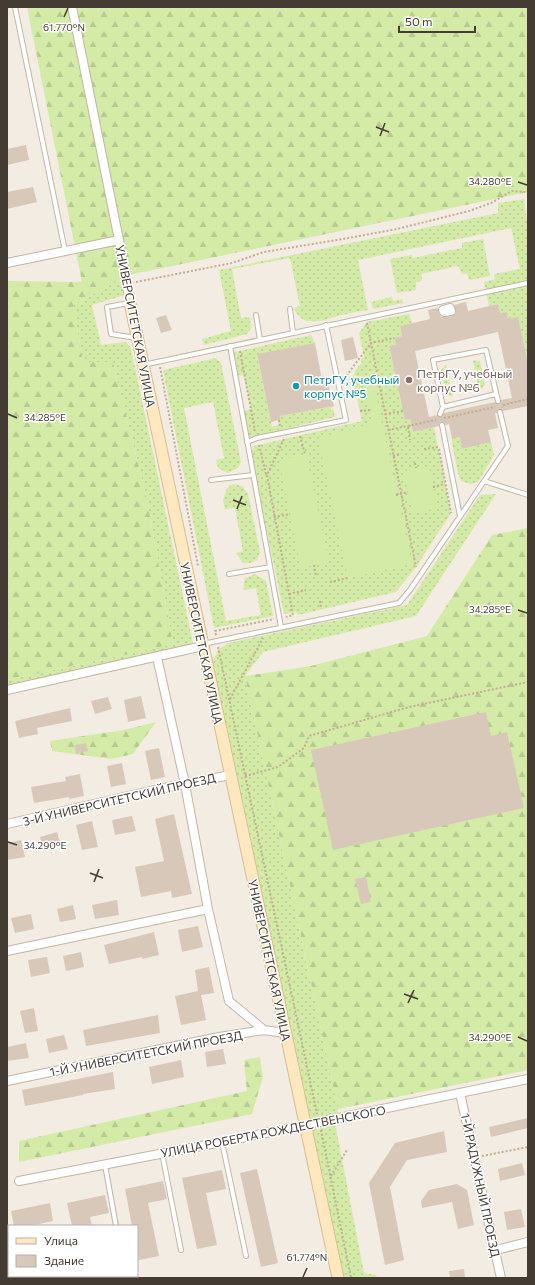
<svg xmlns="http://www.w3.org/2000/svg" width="535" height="1285" font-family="Commissioner,sans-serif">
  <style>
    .grass { fill: url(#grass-dots) }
    .forest { fill: url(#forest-firs) }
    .garden { fill: #d4eba7 }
    .building { fill: #d8c8ba; fill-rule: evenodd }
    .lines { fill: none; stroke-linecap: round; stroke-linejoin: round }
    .lane-casing { stroke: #c1b5a7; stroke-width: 6 }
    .street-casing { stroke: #c1b5a7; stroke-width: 10 }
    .secondary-casing { stroke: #d9bd90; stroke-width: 13 }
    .path { stroke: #c1ac94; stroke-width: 2; stroke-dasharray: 2 2; stroke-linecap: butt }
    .lane { stroke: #fff; stroke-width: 4 }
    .street { stroke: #fff; stroke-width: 8 }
    .secondary { stroke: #ffe8c0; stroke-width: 11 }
    .ticks { fill: none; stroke: #443b32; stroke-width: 1.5 }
    .education-dot { fill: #8d6e63; stroke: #fff; stroke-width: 1.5 }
    .culture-dot { fill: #0f9aa8; stroke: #fff; stroke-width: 1.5 }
    .labels { text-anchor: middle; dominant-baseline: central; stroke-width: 3; stroke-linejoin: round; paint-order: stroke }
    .street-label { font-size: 12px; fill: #443b32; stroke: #fff }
    .education-label { font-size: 12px; fill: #785e54; stroke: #fff; text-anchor: start }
    .culture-label { font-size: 12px; fill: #0d838f; stroke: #fff; text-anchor: start }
    .ticks-label { font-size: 10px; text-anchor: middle; fill: #443b32; stroke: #fff; stroke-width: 3; stroke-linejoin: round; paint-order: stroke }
  </style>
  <defs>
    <pattern id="grass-dots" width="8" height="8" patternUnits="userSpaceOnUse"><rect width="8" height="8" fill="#d4eba7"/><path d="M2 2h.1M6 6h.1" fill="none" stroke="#b7ca90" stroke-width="1.8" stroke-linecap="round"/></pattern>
    <pattern id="forest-firs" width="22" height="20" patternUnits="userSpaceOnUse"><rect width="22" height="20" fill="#d4eba7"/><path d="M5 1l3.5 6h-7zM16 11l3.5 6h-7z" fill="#b7ca90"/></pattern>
  </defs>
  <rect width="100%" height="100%" fill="#f3ece2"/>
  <path class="grass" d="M524,199L528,227V363L518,317L508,319L507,312L500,313L498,304L489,306L484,282L495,279L494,274L520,269L511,228L358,260L368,310C361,311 354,312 346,314C335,316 322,323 309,321C302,321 296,314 294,308L300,306L290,258L232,269L241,318L250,317L251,328L247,334L204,345L202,339L231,331L219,270L498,213V203Z
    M483,239L490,276L470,280L468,278L467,273L462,274L458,266L421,274L422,279L421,281L416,282V290L397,293L390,259L412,255L413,258L462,248V243Z
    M123,278L125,295L92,305L101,345L126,342L131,348L194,648L7,690V680L173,644L147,500L113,362H83L73,305Z
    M392,297L393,301L402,299L403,303L373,309L371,302Z
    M409,314L412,323L400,326L402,336L394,338L396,345L389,347L405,420L410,419L413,432L434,427L451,513L416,567L396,592L298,615L296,612L284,614L251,454L254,446L362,421L357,399L362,398L360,389L355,390C353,378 351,372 362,363L361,360L364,356L359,333L367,322Z
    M311,335L315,343L257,355L272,427L279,425L278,420H280V416L334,406L328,411L333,409L335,417L247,438L242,412L251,409L244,375L235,376L231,352L240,351Z
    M216,358L221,363L241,462L238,468L228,473L218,468L216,460L224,458L213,402L184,408L226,621L261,615L256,588L243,590L245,578L255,574L266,581L273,616L214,628L163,370Z
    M473,360L480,361L485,385L479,392Z
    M446,365L453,397L446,394L441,370Z
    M460,437L463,449L491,442L494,455L478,482L471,484L461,481L458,473L452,443V439Z
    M233,484L242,486L248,494L260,552L257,560L250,563H243L236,553L243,551L235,508L225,509L223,500L227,488Z
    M496,494L416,616L263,652L245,676L338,1109L336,1128L364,1273L376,1275L377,1278H344L213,661L218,650L228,643L407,605L480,495Z"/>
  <path class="forest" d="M27,7H528V192L129,275L73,305L83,362H113L147,500L173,644L7,680V281L82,282Z
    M528,528V1070L338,1109L245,676L311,666L427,636L492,535Z
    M156,722L133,754L111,759L52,751L50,741L124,730Z
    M260,1057L263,1077L252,1114L19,1162V1141L247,1091L244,1060Z"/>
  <path class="garden" d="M372,376L412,564L348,578L318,438L373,423L364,377Z
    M306,454L329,562L301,568L279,460Z
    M429,466L438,508L413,514L403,471Z"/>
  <path class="building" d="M26,145L29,160L7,165V149Z
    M33,187L37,202L7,209V192Z
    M466,302L468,311L498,304L500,313L507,312L508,319L518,317L528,363V406L503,411L501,409H498L497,413H495L498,428L488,430L491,442L462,449L460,437L452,439L449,424L445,425L443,422L439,423V426L413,432L410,419L405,420L389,346L396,345L394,338L402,336L400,326L430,319L428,310L438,308V312L441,317L452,316L456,312L454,305ZM498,332L512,398L501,400V403L498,404L495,402L444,413L441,417L437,415L429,417L415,351Z
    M166,315L172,330L161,333L156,318Z
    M353,337L358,358L345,361L341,340Z
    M315,343L322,380L327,379L334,406L280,416V420L271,422L257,354Z
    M141,696L146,718L128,722L124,700Z
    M108,697L112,709L95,714L91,701Z
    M70,708L72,721L37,728L38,734L19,738L15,721Z
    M486,712L491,736L507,732L524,808L333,850L311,750Z
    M86,743L88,751L76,754L75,745Z
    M159,748L165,777L151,780L145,751Z
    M122,763L126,784L111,787L107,766Z
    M80,774L84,796L69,799V797L34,803L31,787L66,781L65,777Z
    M174,814L192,894L172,898L171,891L141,897L135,867L164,861L155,819Z
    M132,816L136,831L115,835L112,820Z
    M92,821L98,847L82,850L76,825Z
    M57,832L61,846L44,851L40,837Z
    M21,840L25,857L7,860V843Z
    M366,877L371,902L361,904L355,879Z
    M117,900L119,915L95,919L92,905Z
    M73,905L76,919L60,922L57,909Z
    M31,914L34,929L15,933L11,918Z
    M198,926L203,947L182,952L178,930Z
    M154,932L159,955L142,959V957L109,964L104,945Z
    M81,952L84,967L66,971L63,956Z
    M47,957L50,973L31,977L28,960Z
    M209,967L214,993L201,995L206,1020L181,1025L175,996L198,991L195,970Z
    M34,1008L38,1031L25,1033L20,1011Z
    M158,1015L160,1033L86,1046L83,1030Z
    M64,1035L68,1049L49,1053L46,1039Z
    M26,1043L29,1058L7,1061V1047Z
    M223,1049L226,1064L207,1067L205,1052Z
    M181,1060L184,1077L152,1084L149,1067Z
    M113,1072L115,1089L83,1094V1095L25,1106L22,1090Z
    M528,1118V1128L491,1137L489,1127Z
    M444,1131L447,1152L407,1160L390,1187L404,1260L385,1265L369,1183L395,1143Z
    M522,1163L525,1175L500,1181L498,1169Z
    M257,1169L278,1263L261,1267L240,1173Z
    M222,1170L226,1189L206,1193L217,1245L197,1249L182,1178Z
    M163,1181L167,1199L148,1203L159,1256L139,1260L137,1248V1226H132L125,1189Z
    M457,1184L467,1190L474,1225L458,1229L452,1202L422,1208L421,1201L429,1190Z
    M105,1195L109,1213L90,1217L92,1226H72L67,1203Z
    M50,1203L53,1221L34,1225L35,1226H14L11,1211Z
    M521,1209L525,1227L507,1230L504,1212Z
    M464,1269L465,1278H450L449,1271Z"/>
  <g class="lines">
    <defs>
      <path id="lane" d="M15,7L65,251
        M129,303L107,307L111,334L136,338
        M290,309L293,333
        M256,315L260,340
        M230,346L281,627
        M143,365L528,283
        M443,407L496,394
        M440,414L443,407L433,360L486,350L498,401
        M442,425L460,516
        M247,442L257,438L346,420L326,325
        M211,480L253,475
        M484,481L528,495
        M229,574L270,567
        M203,644L399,603L410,590L508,446L500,412
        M222,1142L246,1256
        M162,1153L181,1250
        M105,1165L116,1226"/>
      <path id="street" d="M72,7L119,240L130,303
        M7,263L119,240
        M450,308L451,311L444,312L443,310Z
        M157,657L185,784L208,909L229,1001L264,1030
        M7,690L203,646
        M7,824L159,789L230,775
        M7,951L208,909
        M7,1081L219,1037L264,1030L285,1033
        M460,1093L501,1278
        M19,1181L222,1142L528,1079
        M496,1250L528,1242"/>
      <path id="secondary" d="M130,303L338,1278"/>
    </defs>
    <use href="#lane" class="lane-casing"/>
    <use href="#street" class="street-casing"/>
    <use href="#secondary" class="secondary-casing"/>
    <path class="path" d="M136,282L232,263L264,252L343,239L397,229L469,211L491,203L512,191L525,192L528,194
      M367,323L416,567
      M240,351L255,431
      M160,367L198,566
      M344,379L371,343L394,338
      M503,405L528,399
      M360,411L371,410
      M385,414L403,411
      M444,418L495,407
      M279,420L280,427
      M408,427L410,440
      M388,430L436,420
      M300,436L305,454
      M284,439L267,475L293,615L286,617
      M259,445L266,474
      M424,449L438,447
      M439,449L451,513
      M393,456L401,454
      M415,463L416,468
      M433,487L445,484
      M396,495L408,492
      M274,517L290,514
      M314,565L316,576
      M330,582L348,578
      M289,594L306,590
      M320,601L321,609
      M216,635L215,631L274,619
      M218,647L317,1114
      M230,699L263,638
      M245,776L278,767L304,748L309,736L409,707L528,682
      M321,1130L351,1278
      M482,1156L528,1147
      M331,1176L347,1150"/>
    <use href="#lane" class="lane"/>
    <use href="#street" class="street"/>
    <use href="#secondary" class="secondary"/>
  </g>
  <path class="ticks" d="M64,17L68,8M376,127L389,132M380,136L385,123M518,182L527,185M8,414L17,418M233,500L246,505M237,509L242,496M518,610L527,613M8,842L17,845M90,873L103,878M94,882L99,869M404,994L418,999M408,1003L414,990M518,1037L527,1041M303,1277L307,1268"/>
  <circle class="education-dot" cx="409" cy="380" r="4"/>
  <circle class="culture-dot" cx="296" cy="386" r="4"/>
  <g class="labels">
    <g class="street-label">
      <text transform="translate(136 326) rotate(79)">УНИВЕРСИТЕТСКАЯ УЛИЦА</text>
      <text transform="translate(202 643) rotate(78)">УНИВЕРСИТЕТСКАЯ УЛИЦА</text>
      <text transform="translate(119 799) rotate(-13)">3-Й УНИВЕРСИТЕТСКИЙ ПРОЕЗД</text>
      <text transform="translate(270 960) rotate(78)">УНИВЕРСИТЕТСКАЯ УЛИЦА</text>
      <text transform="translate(146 1053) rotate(-11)">1-Й УНИВЕРСИТЕТСКИЙ ПРОЕЗД</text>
      <text transform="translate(273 1131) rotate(-11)">УЛИЦА РОБЕРТА РОЖДЕСТВЕНСКОГО</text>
      <text transform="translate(481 1185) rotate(78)">1-Й РАДУЖНЫЙ ПРОЕЗД</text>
    </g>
    <g class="education-label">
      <text x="417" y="373">ПетрГУ, учебный<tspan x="417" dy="14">корпус №6</tspan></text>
    </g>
    <g class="culture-label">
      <text x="304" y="379">ПетрГУ, учебный<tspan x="304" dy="14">корпус №5</tspan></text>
    </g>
  </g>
  <g class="ticks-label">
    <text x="64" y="31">61.770°N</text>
    <text x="490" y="185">34.280°E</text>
    <text x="45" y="421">34.285°E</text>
    <text x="490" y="613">34.285°E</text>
    <text x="45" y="849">34.290°E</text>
    <text x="490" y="1041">34.290°E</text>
    <text x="307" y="1261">61.774°N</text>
  </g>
  <rect width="535" height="1285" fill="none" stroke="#443b32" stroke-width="16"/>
  <rect x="8" y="1225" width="130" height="52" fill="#ffffff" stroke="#b4b1ad"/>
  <rect x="16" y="1238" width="20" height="6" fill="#ffe8c0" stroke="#b4b1ad"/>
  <text x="44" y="1245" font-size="12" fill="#443b32">Улица</text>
  <rect x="16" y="1255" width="20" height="12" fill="#d8c8ba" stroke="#b4b1ad"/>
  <text x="44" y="1265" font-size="12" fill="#443b32">Здание</text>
  <path d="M399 26v6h76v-6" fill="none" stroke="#443b32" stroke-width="2"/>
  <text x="405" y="26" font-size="12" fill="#443b32" stroke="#ffffff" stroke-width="3" paint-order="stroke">50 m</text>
</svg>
